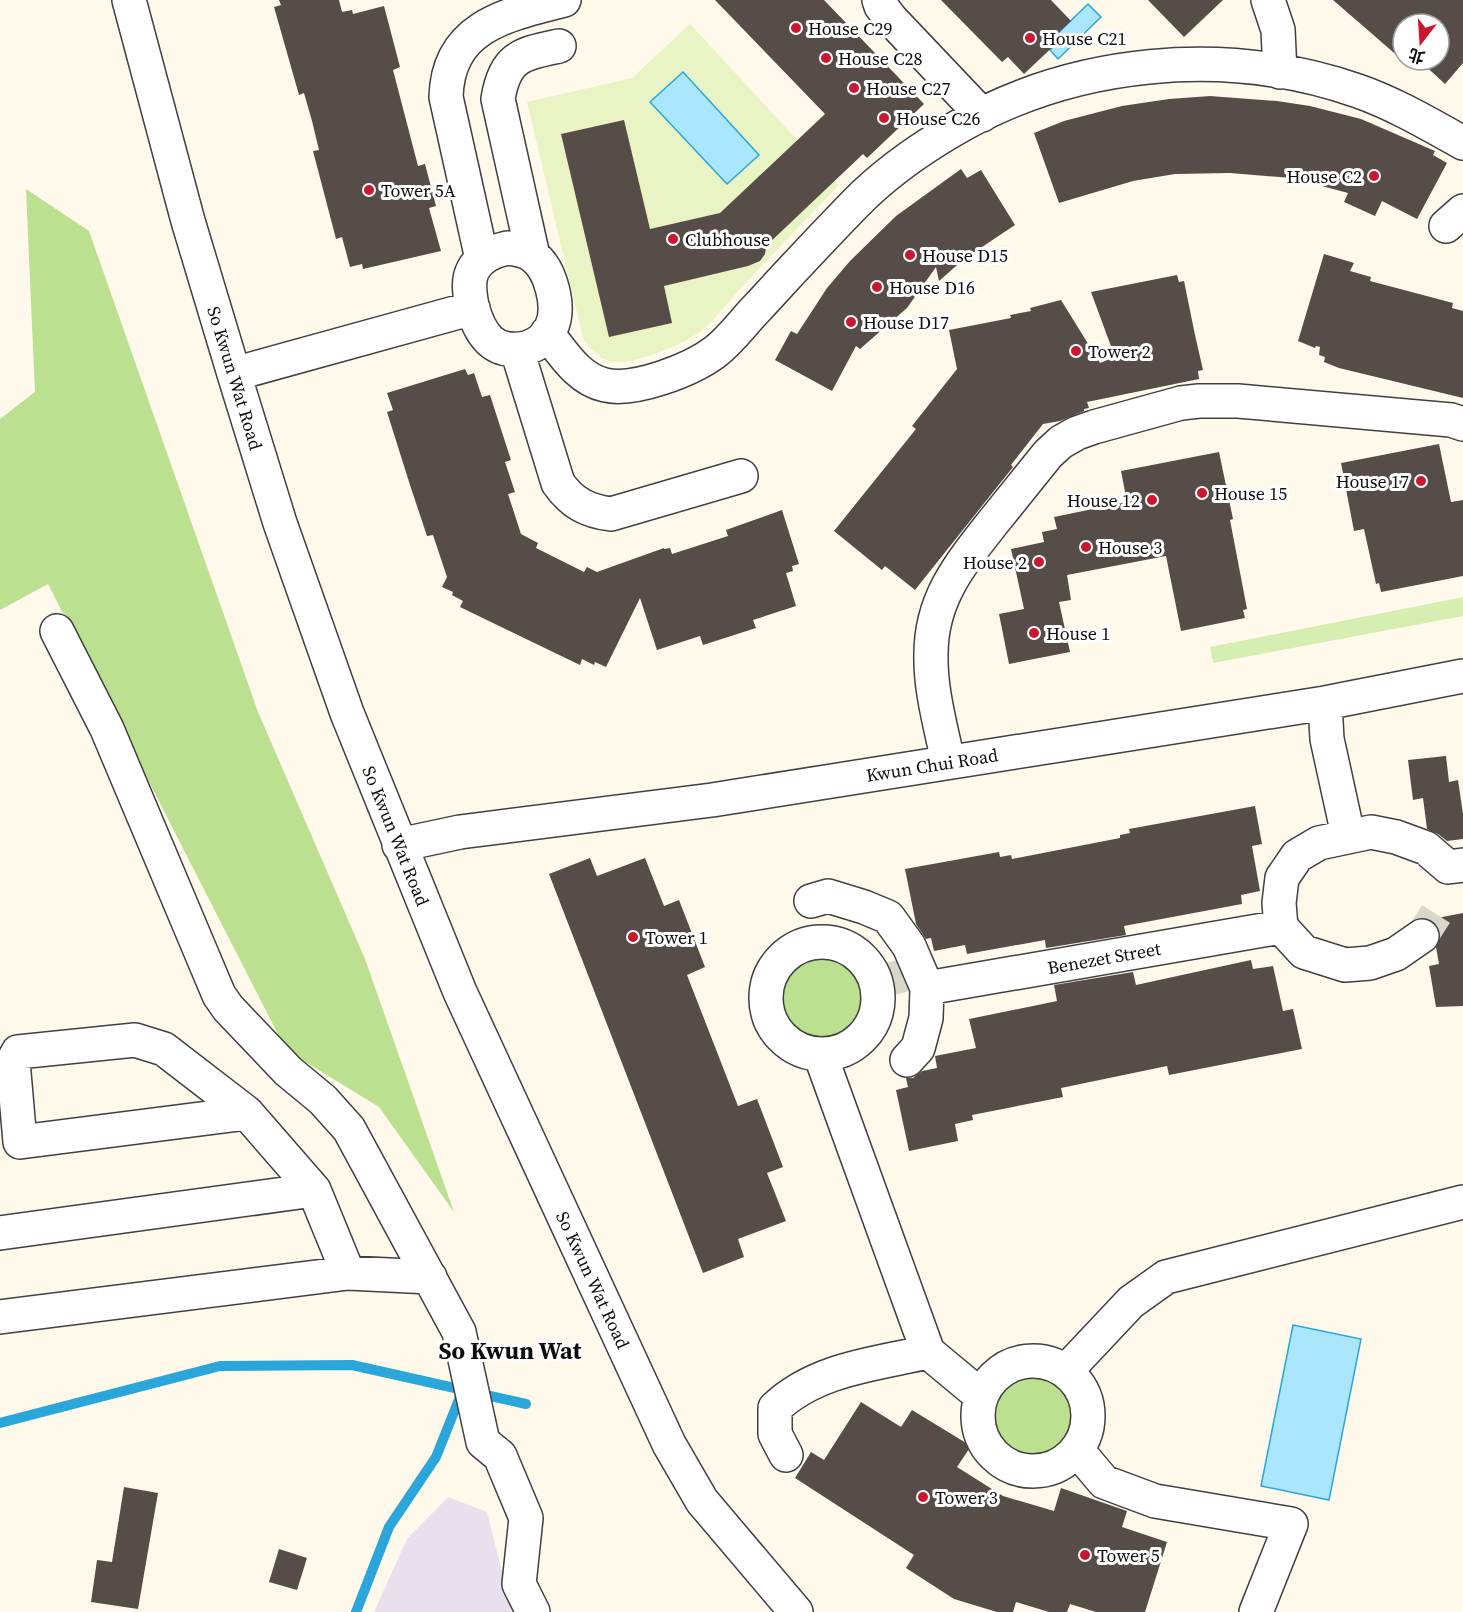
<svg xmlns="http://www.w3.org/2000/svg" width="1463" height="1612" font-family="'Source Serif 4','Noto Sans TC',serif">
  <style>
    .industrial { fill: #eae0ed }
    .green { fill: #d6eeb1 }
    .forest { fill: #bbe08f }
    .pitch { fill: #e8f4c4 }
    .water { fill: #aae6fd; stroke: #2aa6db; stroke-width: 1.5 }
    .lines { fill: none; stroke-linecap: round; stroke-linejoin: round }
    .stream { stroke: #2aa6db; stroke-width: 10 }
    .building { fill: #564c48 }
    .minor-tunnel { stroke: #dbd6cb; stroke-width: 33; stroke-dasharray: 33 16; stroke-linecap: butt }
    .minor-casing { stroke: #404040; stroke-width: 36 }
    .minor { stroke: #fff; stroke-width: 33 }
    .poi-dot { fill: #cb1630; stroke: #fff; stroke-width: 2 }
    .labels { text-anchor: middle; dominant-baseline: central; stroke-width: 6; stroke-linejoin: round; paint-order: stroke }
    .poi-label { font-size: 18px; fill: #0d0d0d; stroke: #fff; text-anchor: start }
    .street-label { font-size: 18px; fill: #0d0d0d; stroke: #fff }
    .district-label { font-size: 24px; font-weight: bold; fill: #0d0d0d; stroke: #fff }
  </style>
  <rect width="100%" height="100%" fill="#fff9ec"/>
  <path class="industrial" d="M448,1497L487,1512L512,1612H374L407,1539Z"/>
  <path class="green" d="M1463,597V616L1213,663L1210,647Z"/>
  <path class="forest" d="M26,189L89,231L258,712L365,959L454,1212L379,1107L286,1050L48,584L0,610V419L35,392Z
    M777 997a46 46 0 1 1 92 0a46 46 0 1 1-92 0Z
    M991 1414a44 44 0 1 1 88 0a44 44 0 1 1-88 0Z"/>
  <path class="pitch" d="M690,24L839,185C806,219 773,254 741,288C727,303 716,319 700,332C684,344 629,367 610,361C597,358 590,347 583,338L527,102L632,78Z"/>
  <path class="water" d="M1088,4L1101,17L1058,59L1050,50L1059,40L1055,36Z
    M683,72L759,155L727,184L650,102Z
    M1293,1325L1361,1339L1329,1500L1261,1486Z"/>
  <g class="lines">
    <path class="stream" d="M0,1423L220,1366L352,1365L526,1404
      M356,1612L389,1527L436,1457L462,1392"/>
  </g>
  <path class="building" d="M279,0H339L342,12L352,10L353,14L384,6L400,67L393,70L418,166L425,164L436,206L429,208L441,251L363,269L362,264L350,267L342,237L336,239L313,151L319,150L312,121L304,93L299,95L274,7L281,5Z
    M715,0H824L924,104L867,158L863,154L766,246L765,254L760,261L748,266L664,286L672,323L609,337L561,134L624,120L650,229L720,213L825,114Z
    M941,0H1051L1071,21L1055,36L1060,40L1024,74L1008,57L1002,62Z
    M1148,0H1223L1184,37Z
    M1333,0H1463V63L1445,84L1419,60H1439V24H1403V60H1412L1408,65Z
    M1210,96L1277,101L1310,106L1361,119L1435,151L1433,155L1447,163L1417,219L1382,201L1375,216L1344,202L1348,193L1292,178L1230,173L1175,174L1133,181L1059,203L1034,133L1064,121L1122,106L1169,99Z
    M961,169L967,178L981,170L1015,225L964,259L939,281L936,267L907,308L860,349L856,346L832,391L775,360L791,331L797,334L827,288L850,261L896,216Z
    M1324,254L1354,263L1350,271L1371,277L1370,281L1453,303L1452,308L1463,311V398L1339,368L1324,362L1325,357L1319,355L1320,347L1316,346L1315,348L1298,341Z
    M1177,275L1179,282L1184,281L1195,335L1203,370L1198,371L1199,379L1087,402L1089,408L1084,409V411L1060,421L1043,424L1011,465L1013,467L915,590L885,566L882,570L834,531L916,429L912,426L957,369L949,330L1011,318L1010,315L1031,311L1030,308L1061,300L1100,363L1115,357L1091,292Z
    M465,369L468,375L474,373L482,397L490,395L511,460L505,462L515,492L508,494L521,534L538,543L536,548L584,572L587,567L597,572L664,548V549L670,548L672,554L728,536L726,530L782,510L799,564L792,566L793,571L786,573L796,606L753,620L756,628L703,645L700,636L657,650L640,598L606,667L595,662L594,665L582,659L580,665L460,607L463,601L452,595L453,592L442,587L447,577L433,535L427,536L410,485L387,412L393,410L387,393Z
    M1439,444L1451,502L1463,500V576L1381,592L1379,583L1376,584L1364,529L1354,531L1341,463Z
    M1219,452L1233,519L1230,520L1247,609L1243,610L1245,618L1181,631L1166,556L1067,575L1071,600L1059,602L1070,652L1009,664L999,614L1024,609L1011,549L1044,542L1042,532L1057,529L1054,517L1127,502L1121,471Z
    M1446,756L1449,782L1458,780L1463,814V839L1447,841L1438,834L1427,829L1423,798L1413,800L1408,760Z
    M1255,806L1262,844L1252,846L1260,891L1241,895L1242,904L1124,926L1126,935L1046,948L1045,940L967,954L965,945L934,951L931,938L926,939L916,924L905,869L999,852L1000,857L1011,855L1012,859L1120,838V835L1130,833L1129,829Z
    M590,858L597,876L645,858L664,906L679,900L705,967L687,975L738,1106L757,1099L783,1167L767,1173L786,1221L738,1239L744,1257L703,1273L549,874Z
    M1463,913V1006L1436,1007L1429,966L1439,964L1436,947L1441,935L1438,926L1432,919Z
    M1251,960L1253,969L1273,966L1283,1011L1293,1009L1302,1049L1169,1075L1167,1066L1061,1088L1063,1097L972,1115L973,1120L955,1124L958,1141L909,1151L896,1090L908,1087L906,1078H913L922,1071L937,1068L935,1056L976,1048L969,1019L1057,1001L1054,985L1133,972L1136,985Z
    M861,1402L901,1427L912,1410L971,1446L957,1467L1003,1496L1054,1511L1061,1488L1127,1511L1122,1527L1167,1542L1145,1612H1096L1070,1604L1067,1612H1049L1016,1602L1013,1612H997L954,1599L906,1568L914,1555L795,1478L811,1452L824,1460Z
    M124,1487L158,1493L138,1609L91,1602L97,1560L112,1562Z
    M279,1549L307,1558L297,1590L269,1582Z"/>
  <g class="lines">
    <path class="minor-tunnel" d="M1422,936L1436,914
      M886,980L910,974"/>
    <defs>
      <path id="minor" d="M129,0L188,221L234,374L280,523L347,713L460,992L669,1444L702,1501L796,1612
        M879,0L881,6L891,19L982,115
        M1268,0L1278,30L1280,72
        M1446,226L1463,211
        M507,248C516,249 525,250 533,256C551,269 561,308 551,328C546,338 537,345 526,348C493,355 480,335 472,306C470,295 467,281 473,270C480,256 494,251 507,248Z
        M533,256L498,99C505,56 522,54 559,46
        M482,259L446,97C448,26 506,15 564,0
        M547,333C563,353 578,379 605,385C634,392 691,370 715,352C732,339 744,321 759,306C790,272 822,238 854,205C882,176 917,151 951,131C1072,59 1226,45 1358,91C1395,104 1429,124 1463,143
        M517,350L558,483C572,503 587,511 611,514L741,476
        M234,374L473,308
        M57,631L107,729L219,995L228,1008L288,1071L323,1100L349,1129L459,1332L483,1442L500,1456L526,1518L519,1584L533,1612
        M1325,703L1327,739L1348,835
        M948,762C941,727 930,690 931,654C931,598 961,563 994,521C1012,499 1030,476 1048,454L1061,442L1077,433L1094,427L1181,403L1199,401H1238L1451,420L1463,424
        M399,845L460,832L712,800L1325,703L1463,676
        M811,901L828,896L864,907L888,917L909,946L927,988L926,1018L918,1048L907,1060
        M1422,936L1396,954L1370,963L1345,965L1304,952L1281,927L1279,903L1282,878L1297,856L1319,843L1371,832L1396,837L1426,848L1448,867L1463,865
        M766 998a56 56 0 1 1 112 0a56 56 0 1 1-112 0Z
        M927,988L1281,927
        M820,1054L928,1352L981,1396
        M247,1113L20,1142L13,1061L18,1052L135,1040L164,1049L247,1113L314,1190L348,1273
        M0,1233L314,1190
        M0,1317L348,1273L430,1277
        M978 1416a55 55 0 1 1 110 0a55 55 0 1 1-110 0Z
        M1066,1371L1131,1302L1166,1277L1463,1202
        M1077,1450L1104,1482L1155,1501L1291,1524L1256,1612
        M786,1455L775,1434V1408C816,1369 875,1364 928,1352"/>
    </defs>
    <use href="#minor" class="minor-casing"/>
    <use href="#minor" class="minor"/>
  </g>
  <g class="poi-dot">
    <circle cx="796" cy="28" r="6"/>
    <circle cx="1030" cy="38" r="6"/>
    <circle cx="826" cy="58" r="6"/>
    <circle cx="854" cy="88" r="6"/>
    <circle cx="884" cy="118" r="6"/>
    <circle cx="1374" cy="176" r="6"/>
    <circle cx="369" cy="190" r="6"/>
    <circle cx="673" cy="239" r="6"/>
    <circle cx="910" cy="255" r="6"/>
    <circle cx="877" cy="287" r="6"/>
    <circle cx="851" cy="322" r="6"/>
    <circle cx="1076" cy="351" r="6"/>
    <circle cx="1421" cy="481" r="6"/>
    <circle cx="1202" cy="493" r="6"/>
    <circle cx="1152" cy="500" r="6"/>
    <circle cx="1086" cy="547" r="6"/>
    <circle cx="1039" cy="562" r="6"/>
    <circle cx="1034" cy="633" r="6"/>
    <circle cx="633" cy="937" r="6"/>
    <circle cx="923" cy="1497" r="6"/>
    <circle cx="1085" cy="1555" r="6"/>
  </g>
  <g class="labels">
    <g class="poi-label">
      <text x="808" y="28">House C29</text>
      <text x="1042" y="38">House C21</text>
      <text x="838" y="58">House C28</text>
      <text x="866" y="88">House C27</text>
      <text x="896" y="118">House C26</text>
      <text x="1362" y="176" text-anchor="end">House C2</text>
      <text x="381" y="190">Tower 5A</text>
      <text x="685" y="239">Clubhouse</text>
      <text x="922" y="255">House D15</text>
      <text x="889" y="287">House D16</text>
      <text x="863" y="322">House D17</text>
      <text x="1088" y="351">Tower 2</text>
      <text x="1409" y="481" text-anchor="end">House 17</text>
      <text x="1214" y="493">House 15</text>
      <text x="1140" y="500" text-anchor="end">House 12</text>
      <text x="1098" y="547">House 3</text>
      <text x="1027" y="562" text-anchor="end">House 2</text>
      <text x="1046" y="633">House 1</text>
      <text x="645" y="937">Tower 1</text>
      <text x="935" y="1497">Tower 3</text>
      <text x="1097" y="1555">Tower 5</text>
    </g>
    <g class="street-label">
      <text transform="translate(235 378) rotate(73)">So Kwun Wat Road</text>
      <text transform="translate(932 765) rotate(-9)">Kwun Chui Road</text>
      <text transform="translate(396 836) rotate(68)">So Kwun Wat Road</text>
      <text transform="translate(1104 958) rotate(-10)">Benezet Street</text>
      <text transform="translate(593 1280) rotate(65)">So Kwun Wat Road</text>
    </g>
    <g class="district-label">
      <text x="510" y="1350">So Kwun Wat</text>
    </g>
  </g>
  <g transform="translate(1421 42) rotate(197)"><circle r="28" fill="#ffffff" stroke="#9e9e9e" stroke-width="1.5"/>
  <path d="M0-4.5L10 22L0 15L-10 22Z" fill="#cb1630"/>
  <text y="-9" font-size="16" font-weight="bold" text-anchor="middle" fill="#0d0d0d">北</text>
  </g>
</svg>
